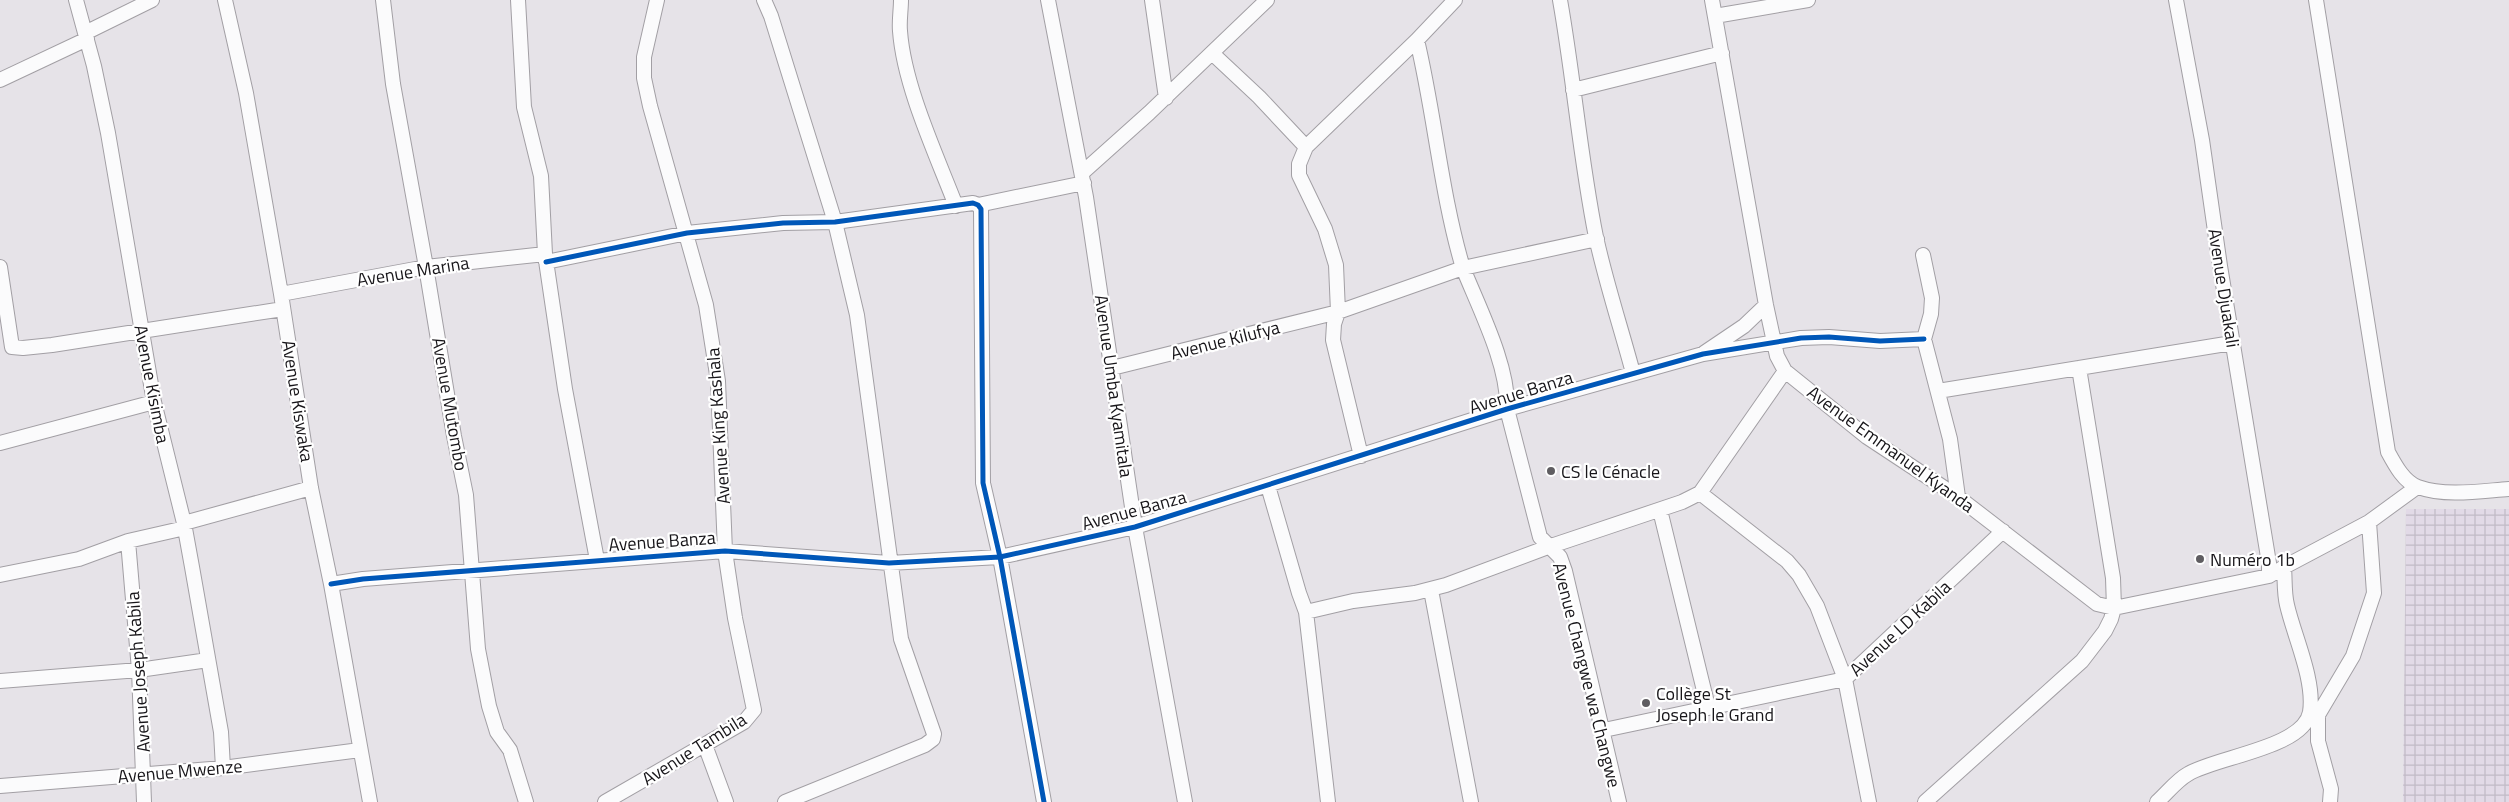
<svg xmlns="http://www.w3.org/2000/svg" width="2509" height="802" font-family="'Titillium Web',sans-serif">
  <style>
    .industrial { fill: url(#industrial-grid) }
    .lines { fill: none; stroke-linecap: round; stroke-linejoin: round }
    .minor-casing { stroke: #a29fa4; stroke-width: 16 }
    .minor { stroke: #fbfbfc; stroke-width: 14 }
    .cycleway-casing { stroke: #fff; stroke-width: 8 }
    .cycleway { stroke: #0057b8; stroke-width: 5 }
    .poi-dot { fill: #5f5d61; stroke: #fff; stroke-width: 2 }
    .labels { text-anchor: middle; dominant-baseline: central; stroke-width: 4.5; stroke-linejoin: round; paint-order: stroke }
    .street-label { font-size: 18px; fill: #171519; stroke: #fff }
    .poi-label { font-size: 18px; fill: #171519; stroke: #fff; text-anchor: start }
  </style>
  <defs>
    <pattern id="industrial-grid" width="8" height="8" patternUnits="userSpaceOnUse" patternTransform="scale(1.25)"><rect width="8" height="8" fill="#e2dae7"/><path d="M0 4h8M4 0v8" fill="none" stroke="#c1bac6"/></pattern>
  </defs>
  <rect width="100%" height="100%" fill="#e6e3e8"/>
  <path class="industrial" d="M2406,509H2509V802H2403Z"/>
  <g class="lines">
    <defs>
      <path id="minor" d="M76,0L94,66L108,133L154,402L184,523L192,567L221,732L223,768
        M225,0L246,93L281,294L311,488L331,584L370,802
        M383,0L393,84L426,267L454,436L466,495L478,649L489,706L497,732L510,750L526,802
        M518,0L524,107L541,176L545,254L565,389L597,560
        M764,0L771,16L835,222L857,315L901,639L934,734L933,739L925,745L785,802
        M901,0C901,10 899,21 900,31C904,86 936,154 956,206
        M1048,0L1086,197L1135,527L1185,802
        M1152,0L1166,98
        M1560,0C1574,79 1580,158 1596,237C1606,283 1621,328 1633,373
        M1712,0L1766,305L1777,356L1785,371L1867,437L1958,497L2097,604L2114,608L2269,576L2284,567
        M2176,0L2202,140L2220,266L2269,563V576
        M2316,0L2388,452C2395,465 2404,482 2418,487C2446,497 2481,491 2509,489
        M1715,16L1808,0
        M85,33L152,0
        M1213,54L1259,97L1306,147L1417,40
        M0,80L87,39
        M1573,90L1722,53
        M1082,173L1149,113L1267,0
        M978,205L1084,183
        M1597,239L1463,268C1479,308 1509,366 1507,409L1540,537L1560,557L1565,571L1619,802
        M1923,255L1932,298L1931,314L1924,339L1950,439L1958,497
        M546,262L687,233L783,223L835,222L973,203L978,205L981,209L983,483L1000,557L1044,802
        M0,267L12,347L23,348L52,345L283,309
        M281,294L426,267L545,254
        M1704,353L1744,326L1766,305
        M1112,368L1338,312L1336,265L1325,229L1299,175V164L1306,147
        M1938,391L2232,343
        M0,443L154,402
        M1361,456L1333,340L1334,324L1338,312L1463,268C1441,194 1435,116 1417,40L1455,0
        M1268,486L1299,593L1306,612L1328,802
        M1700,493L1787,561L1799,575L1817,606L1845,679L1869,802
        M1660,510L1708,707
        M184,523L311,488
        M128,541L139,670L144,802
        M0,575L79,559L128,541L185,528
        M331,584L363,579L725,551L889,563L1000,557L1135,527L1507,409L1703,354L1801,338L1829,337L1880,341L1924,339
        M1431,590L1471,802
        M1306,612L1353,601L1415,593L1446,585L1548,547L1682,502L1700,493L1785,371
        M0,681L139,670L208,660
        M1604,730L1845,679L2003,531
        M705,745L726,802
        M0,786L223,768L360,750
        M605,802L744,722L754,710L735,618L725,551L718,381L706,305L650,106L644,78V57L657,0
        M1925,802L2082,661L2105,631L2111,619L2114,608L2113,578L2079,368
        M2157,802C2167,793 2177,780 2188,774C2215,757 2304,748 2310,712C2315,680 2294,636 2287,605C2284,593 2285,580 2284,567L2369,522L2417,487
        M2330,802L2331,789L2318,741V715L2353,656L2374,593L2369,522"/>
    </defs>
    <use href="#minor" class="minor-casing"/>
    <use href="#minor" class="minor"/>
    <defs>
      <path id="cycleway" d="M546,262L687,233L783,223L835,222L973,203L978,205L981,209L983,483L1000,557L1044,802
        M331,584L363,579L725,551L889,563L1000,557L1135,527L1507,409L1703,354L1801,338L1829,337L1880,341L1924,339"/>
    </defs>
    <use href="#cycleway" class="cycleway-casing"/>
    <use href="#cycleway" class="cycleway"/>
  </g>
  <g class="poi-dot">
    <circle cx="1551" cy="471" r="5"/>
    <circle cx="2200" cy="559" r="5"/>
    <circle cx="1646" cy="703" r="5"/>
  </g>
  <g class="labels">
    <g class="street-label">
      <text transform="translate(413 271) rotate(-9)">Avenue Marina</text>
      <text transform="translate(2224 288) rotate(81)">Avenue Djuakali</text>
      <text transform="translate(1225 340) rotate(-14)">Avenue Kilufya</text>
      <text transform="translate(152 384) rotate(79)">Avenue Kisimba</text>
      <text transform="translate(1114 386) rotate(82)">Avenue Umba Kyamitala</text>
      <text transform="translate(1521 392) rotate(-17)">Avenue Banza</text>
      <text transform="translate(298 401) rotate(81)">Avenue Kiswaka</text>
      <text transform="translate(450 404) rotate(80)">Avenue Mutombo</text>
      <text transform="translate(718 426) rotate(-94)">Avenue King Kashala</text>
      <text transform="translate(1891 449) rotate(36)">Avenue Emmanuel Kyanda</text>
      <text transform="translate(1134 510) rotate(-15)">Avenue Banza</text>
      <text transform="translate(662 541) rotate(-4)">Avenue Banza</text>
      <text transform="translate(1900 628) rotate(-43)">Avenue LD Kabila</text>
      <text transform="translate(138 672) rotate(-94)">Avenue Joseph Kabila</text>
      <text transform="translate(1587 675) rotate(76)">Avenue Changwe wa Changwe</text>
      <text transform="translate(694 749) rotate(-32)">Avenue Tambila</text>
      <text transform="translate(180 771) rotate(-5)">Avenue Mwenze</text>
    </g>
    <g class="poi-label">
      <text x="1561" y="471">CS le Cénacle</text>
      <text x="2210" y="559">Numéro 1b</text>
      <text x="1656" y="693">Collège St<tspan x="1656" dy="21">Joseph le Grand</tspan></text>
    </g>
  </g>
</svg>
